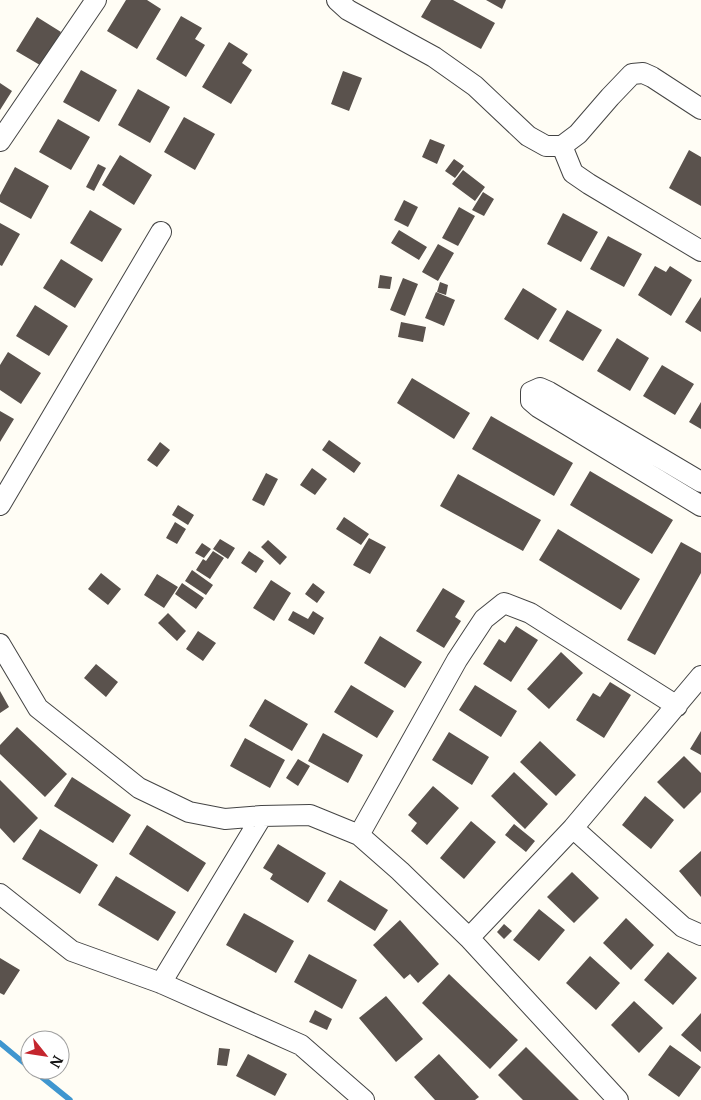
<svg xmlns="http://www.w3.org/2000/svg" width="701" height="1100" font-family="Merriweather,serif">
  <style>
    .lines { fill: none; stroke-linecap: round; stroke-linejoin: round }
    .stream { stroke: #3f96cf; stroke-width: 5.5 }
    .building { fill: #5a524d }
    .minor-casing { stroke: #444; stroke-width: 22 }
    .minor { stroke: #fff; stroke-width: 20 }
  </style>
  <rect width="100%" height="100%" fill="#fffdf5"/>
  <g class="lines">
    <path class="stream" d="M0,1043L30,1068
      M33,1070L70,1100"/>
  </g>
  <path class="building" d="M126,0H147L161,9L137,49L107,31Z
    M431,0H453L495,23L481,49L421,17Z
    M486,0H506L502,9Z
    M181,16L202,28L195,39L205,45L186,77L156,59Z
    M37,17L61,32L53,46L45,68L16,51Z
    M229,42L248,54L242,63L252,70L231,104L202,87Z
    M81,70L117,90L99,122L63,102Z
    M343,71L362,78L349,111L331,104Z
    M0,83L12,91L0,110Z
    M138,89L170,107L150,143L118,125Z
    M184,117L215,134L195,170L164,152Z
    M58,119L90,137L71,170L39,152Z
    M430,139L445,145L437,164L422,157Z
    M689,150L701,157V206L669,188Z
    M120,155L152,175L134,205L102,185Z
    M454,159L464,166L455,178L445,171Z
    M98,164L106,168L94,191L86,187Z
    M15,167L49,186L31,219L0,202V195Z
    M463,170L485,187L475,201L452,184Z
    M483,192L494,199L484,216L472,210Z
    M404,200L418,207L408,227L394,220Z
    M459,207L475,216L458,246L442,238Z
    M90,210L122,229L102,262L70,243Z
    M563,213L598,232L581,262L547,244Z
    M0,223L20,234L2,266L0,265Z
    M399,230L427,247L419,260L391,243Z
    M608,236L642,254L624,287L590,269Z
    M438,244L454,253L438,281L422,272Z
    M61,259L93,279L75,308L43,288Z
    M655,266L666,272L670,266L692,280L671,316L638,295Z
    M380,275L392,277L390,289L378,288Z
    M403,278L418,284L405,316L390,310Z
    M440,282L448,285L446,295L437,292Z
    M523,288L557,309L538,340L504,319Z
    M436,292L455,300L444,326L425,318Z
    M701,297V332L685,322Z
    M35,305L68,326L49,356L16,336Z
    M567,310L602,330L583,361L549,341Z
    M401,322L426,327L423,342L398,337Z
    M617,338L649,358L630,391L597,371Z
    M8,352L41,373L21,404L0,390V365Z
    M662,365L694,384L675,415L643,396Z
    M412,378L470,413L454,439L397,403Z
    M701,402V429L689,422Z
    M0,411L14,419L0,442Z
    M491,416L573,463L554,496L472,449Z
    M329,440L361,463L354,473L322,450Z
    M160,442L170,450L157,467L147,460Z
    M312,468L327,479L315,495L300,485Z
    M590,471L673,520L652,554L570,505Z
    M266,473L278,479L264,506L252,500Z
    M458,474L541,520L523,551L440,506Z
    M178,505L194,515L188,525L172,515Z
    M344,517L369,534L361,545L336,529Z
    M175,522L186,529L177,544L166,538Z
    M558,529L640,579L621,610L539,560Z
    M369,538L386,547L370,574L353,565Z
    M220,539L235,548L228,559L213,549Z
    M268,540L287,557L280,565L261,547Z
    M681,542L701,553V573L655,655L627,640Z
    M202,543L211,549L204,558L195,553Z
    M213,551L224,558L210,579L196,570L203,559L206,561Z
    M249,551L264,561L256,573L241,563Z
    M192,570L213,585L206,595L185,581Z
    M101,573L121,589L108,605L88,589Z
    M157,574L178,587L164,608L144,595Z
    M271,580L291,593L274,621L253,608Z
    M182,583L204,598L196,609L175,594Z
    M313,583L325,592L317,603L305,594Z
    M443,588L465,601L455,617L461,621L444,648L416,631Z
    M293,611L308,619L313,611L324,618L314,635L288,620Z
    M168,613L186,631L177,641L158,623Z
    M516,626L538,640L511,682L483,664L499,639L505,643Z
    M198,631L216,643L203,661L186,649Z
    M380,636L422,662L405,688L364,663Z
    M561,652L583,673L549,709L527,689Z
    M96,664L118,682L106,697L84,678Z
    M610,682L631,695L604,738L576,720L593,693L600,697Z
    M351,685L394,711L377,738L334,712Z
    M475,685L517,711L501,737L459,710Z
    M0,691L9,707L0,713Z
    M265,699L308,724L292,751L249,726Z
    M17,727L67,774L45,797L0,754V745Z
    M701,731V755L690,749Z
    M449,732L489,757L472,785L432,760Z
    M323,733L363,755L348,783L308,761Z
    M245,738L285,760L270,788L230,766Z
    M540,741L576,775L556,796L520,762Z
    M684,756L701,773V792L684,809L657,782Z
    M298,759L310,766L298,786L286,778Z
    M514,772L548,804L525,829L491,796Z
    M72,777L131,815L113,843L54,806Z
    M0,780L38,818L14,843L0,828Z
    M433,786L459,808L427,845L411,831L417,823L408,815Z
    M645,796L674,820L651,849L622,825Z
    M471,821L496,842L464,879L440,858Z
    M514,824L535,841L526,852L505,835Z
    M147,825L206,863L188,892L129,854Z
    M40,829L98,865L80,894L22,859Z
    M278,844L326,873L308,903L270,879L273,874L263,868Z
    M701,851V897L679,871Z
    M572,872L599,898L574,923L547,897Z
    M116,876L176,912L158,941L98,905Z
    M340,880L388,910L375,931L327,901Z
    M539,909L565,930L539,961L513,940Z
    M244,913L294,941L276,973L226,945Z
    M626,918L654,945L631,970L603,943Z
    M400,920L439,964L418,983L410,974L404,979L373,945Z
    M504,924L512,931L504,939L497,932Z
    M668,952L697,978L673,1005L644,980Z
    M309,954L357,980L342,1009L294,982Z
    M590,956L620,983L596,1010L566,983Z
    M0,958L20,970L4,995L0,993Z
    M449,974L518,1040L490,1069L422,1003Z
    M386,996L423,1039L396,1062L359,1018Z
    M634,1001L663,1028L639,1053L611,1025Z
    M315,1010L332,1019L327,1030L309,1022Z
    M701,1013V1052L681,1035Z
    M670,1045L701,1067L679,1097L648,1075Z
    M526,1047L579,1100H523L498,1075Z
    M219,1048L230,1049L227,1066L217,1065Z
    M248,1054L287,1074L275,1096L236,1076Z
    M439,1054L479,1097L475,1100H435L414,1077Z"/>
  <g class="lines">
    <defs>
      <path id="minor" d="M337,0L348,10L434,57L475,86L528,136L546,146H562L578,134L610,97L632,74L643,73L652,77L701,109
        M0,141L96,0
        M562,146L573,173L589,184L701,251
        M701,482L549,392L540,388L531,392V401L538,407L701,506
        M0,505L161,232
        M0,644L38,708L139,788L189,812L225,819L262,816L310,815L359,835L400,871L469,938L618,1100
        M573,828L683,927L701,935
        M359,835L457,660L484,619L504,603L530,613L677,706
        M0,894L72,951L161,983L301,1045L364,1100
        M469,938L573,828L701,676
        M161,983L262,816"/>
    </defs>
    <use href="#minor" class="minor-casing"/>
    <use href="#minor" class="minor"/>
  </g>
  <g transform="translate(45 1055) rotate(120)"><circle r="24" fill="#ffffff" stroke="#a0a0a0"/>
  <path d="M0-4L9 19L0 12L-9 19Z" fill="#c4262e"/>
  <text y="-8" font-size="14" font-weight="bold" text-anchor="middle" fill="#111111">N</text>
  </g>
</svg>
